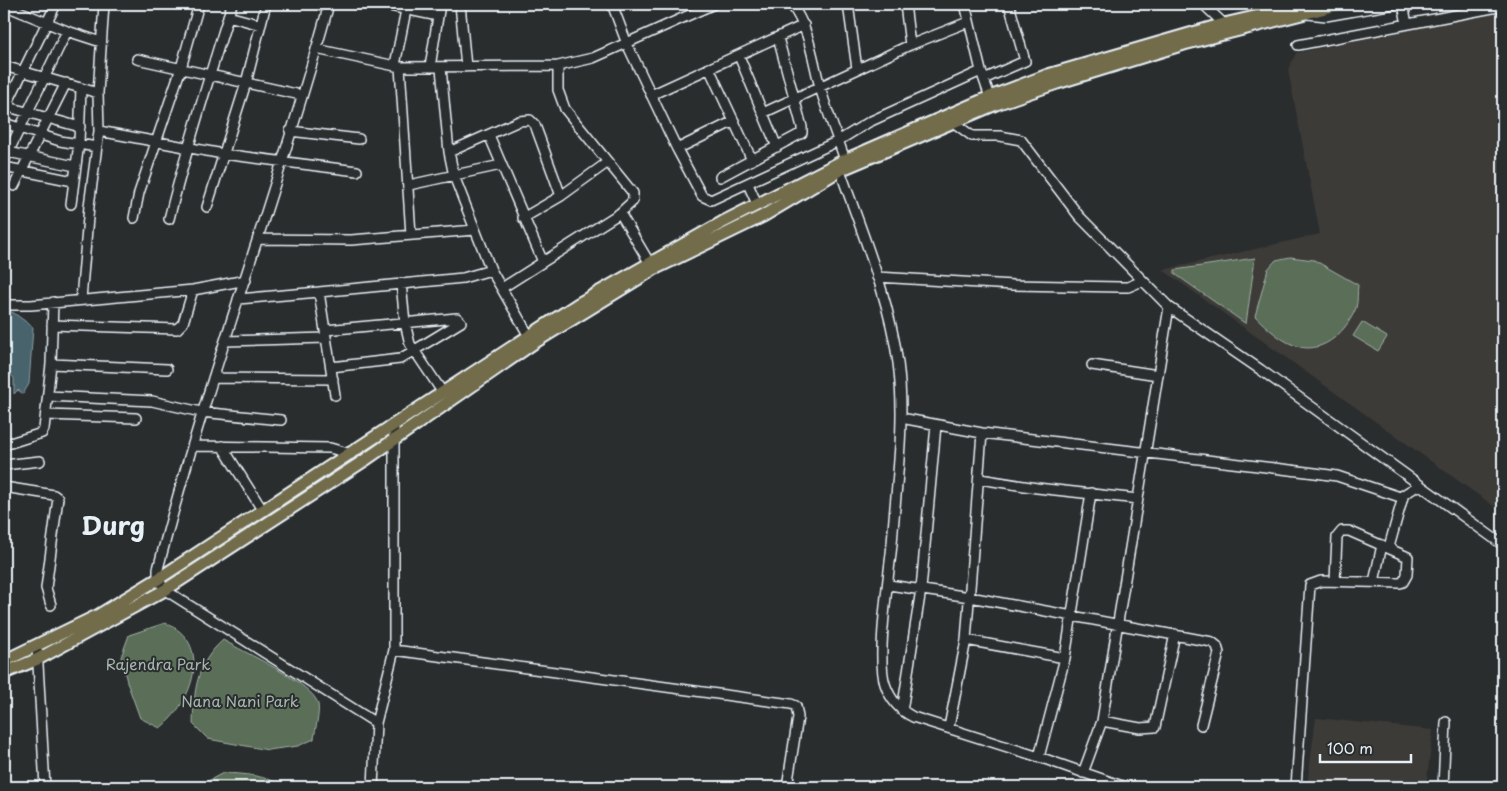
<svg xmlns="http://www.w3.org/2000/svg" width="1507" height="791" font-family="'Playpen Sans',sans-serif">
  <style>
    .built { fill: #3d3b38 }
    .green { fill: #5a6e58; stroke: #a1b0a8 }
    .water { fill: #48636c; stroke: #889ca4 }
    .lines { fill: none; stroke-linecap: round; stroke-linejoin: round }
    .minor-casing { stroke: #e8f1f8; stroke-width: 12 }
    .major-casing { stroke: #e8f1f8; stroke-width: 15 }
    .minor { stroke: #2a2d2e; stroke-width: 9 }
    .major { stroke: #726c4b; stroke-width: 11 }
    .labels { text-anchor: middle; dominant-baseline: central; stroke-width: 4; stroke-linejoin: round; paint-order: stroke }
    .park-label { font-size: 15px; fill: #a8b6b0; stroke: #2a2d2e }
    .town-label { font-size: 25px; font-weight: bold; fill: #e8f1f8; stroke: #2a2d2e }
  </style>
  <rect width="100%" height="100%" fill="#2a2d2e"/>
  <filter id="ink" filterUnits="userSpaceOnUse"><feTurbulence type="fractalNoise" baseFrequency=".02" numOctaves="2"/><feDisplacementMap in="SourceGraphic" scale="10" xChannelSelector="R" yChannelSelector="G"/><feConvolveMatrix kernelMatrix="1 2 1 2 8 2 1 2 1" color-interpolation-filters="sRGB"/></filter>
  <g filter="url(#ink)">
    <path class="built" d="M1503,11V496L1495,507L1163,270L1320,234L1288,70L1296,53Z
      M1316,718L1433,730L1426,787H1307Z"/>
    <path class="green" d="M1290,257L1314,260L1358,285C1357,292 1358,301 1356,308C1347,330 1325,353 1300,347C1283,343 1267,328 1255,316L1268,269L1276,260Z
      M1255,258L1246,324L1175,274V270Z
      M1362,322L1387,337L1378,351L1353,336Z
      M165,623C214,642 193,703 160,728L140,718L127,682L121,657L129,635Z
      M223,640C242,651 314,684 318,704C320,714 315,729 314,739L298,746L268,750L208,739L193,724C194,690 196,664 223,640Z
      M223,773C246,774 265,775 285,787H197Z"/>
    <path class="water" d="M4,310L14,313L33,327L29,384L23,394L18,390L14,394V378L4,369Z"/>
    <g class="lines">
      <defs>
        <path id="minor" d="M56,4L8,102L12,108L80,127
          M329,4C277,194 207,378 158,569V579L165,590L376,723
          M380,4L438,16
          M460,4L466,67
          M612,4L627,44L677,149L702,196L711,200L838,141L869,122L981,71L990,97
          M791,4C810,30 812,57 820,87C827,112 837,136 845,160L840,170C862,233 889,297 898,363C906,423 896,484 892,544C889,576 876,657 885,684C890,699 899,710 913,717L1039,757L1125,787
          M848,4L857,69
          M905,4L910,45
          M965,4L981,71
          M1203,4L1224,24
          M1403,4L1407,24
          M4,5L67,31L101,42
          M1308,14L1326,16L1394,4
          M228,16L261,25
          M1298,45L1503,6
          M316,49L400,67L558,66L593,58L714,4
          M739,56L777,147
          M137,59L301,95
          M395,65L406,10
          M4,66L98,93
          M400,67L411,235
          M430,67L440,4
          M441,68L449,152L454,176L491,270L529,336
          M709,68L752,160
          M984,79L1025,61L1009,4
          M651,95L804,25
          M763,113L910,45L968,22
          M953,122L972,136H1000L1021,140L1079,216L1169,307L1261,370L1503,545
          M4,123L60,141L97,147
          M99,131L223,154L357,171
          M290,131L359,139
          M489,135L543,262
          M677,149L734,121
          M8,152L75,166
          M449,152L519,121L530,120L535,125L561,196
          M4,161L67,31
          M4,167L73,181
          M720,177L802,133V127L778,38
          M748,184L757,204
          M409,185L501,165
          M14,186L66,83
          M71,204L79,143L81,88
          M207,207L246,83L266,4
          M620,213L649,262
          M134,218L139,193L181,68L199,4
          M523,218L561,196L608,162
          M169,219C187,146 210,75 232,4
          M258,239L351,240L475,230
          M877,277L1013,285L1120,287H1128L1142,281
          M401,283L405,323L410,344L443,393
          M502,288L620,213L633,201V193L565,109L558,90V66
          M319,292L463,278L491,270
          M81,299L89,206L99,131L98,93L104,4
          M238,299L319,292L335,395
          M4,305H31L193,290L246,280
          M52,325L177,329L183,323L193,290
          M325,330L457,318L461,322L400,359L331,367
          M225,341L326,338
          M51,364L167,369
          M1092,365L1158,375
          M213,378L333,379
          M48,396L152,401L201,412L281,420
          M46,415L136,418
          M901,418L982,433L1315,473L1337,476L1400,497L1419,485
          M4,445L42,433L44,429L51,364L53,302
          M193,446L330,448L351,454
          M222,446L263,511
          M4,465L40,461
          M980,479L1037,488L1138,499
          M4,487L54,495L58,498L46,588L51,605
          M1389,547L1403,497
          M1374,582L1382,545
          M889,585L970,597L1212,642L1217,646L1219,653L1201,725
          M966,640L1065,658
          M37,647L45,787
          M394,650L791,704L796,706L798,717L787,787
          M902,711L921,589L936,425
          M1102,721L1140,728L1155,727L1175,634
          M949,727L966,640L982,433
          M1039,757L1065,658L1091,493
          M1083,773L1102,721L1169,307
          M373,787L376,723L394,650V424
          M1296,787L1310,585L1321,581L1400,583L1403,582L1407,575L1408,557L1349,531H1342L1337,537L1335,581
          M1443,787L1446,722"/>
        <path id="major" d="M4,661L99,615L158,579L578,304L723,222L845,160L990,97L1048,75L1224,24L1311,4
          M4,673L38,659L165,590L365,460L535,342L654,269L763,216L840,170L996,104L1057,83L1184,44L1341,4"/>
      </defs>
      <use href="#minor" class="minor-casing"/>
      <use href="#major" class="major-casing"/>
      <use href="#minor" class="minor"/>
      <use href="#major" class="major"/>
    </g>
  </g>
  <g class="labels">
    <g class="park-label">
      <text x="158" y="663">Rajendra Park</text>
      <text x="240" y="700">Nana Nani Park</text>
    </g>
    <g class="town-label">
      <text x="113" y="525">Durg</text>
    </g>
  </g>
  <rect width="1507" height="791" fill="none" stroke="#2a2d2e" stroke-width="20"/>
  <rect x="10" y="10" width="1487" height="771" fill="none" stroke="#e8f1f8" stroke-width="2" filter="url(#ink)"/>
  <path d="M1320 754v8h91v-8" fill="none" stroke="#e8f1f8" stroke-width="2.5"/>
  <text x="1327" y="754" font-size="15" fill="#e8f1f8" stroke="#2a2d2e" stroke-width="4" paint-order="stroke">100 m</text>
</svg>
